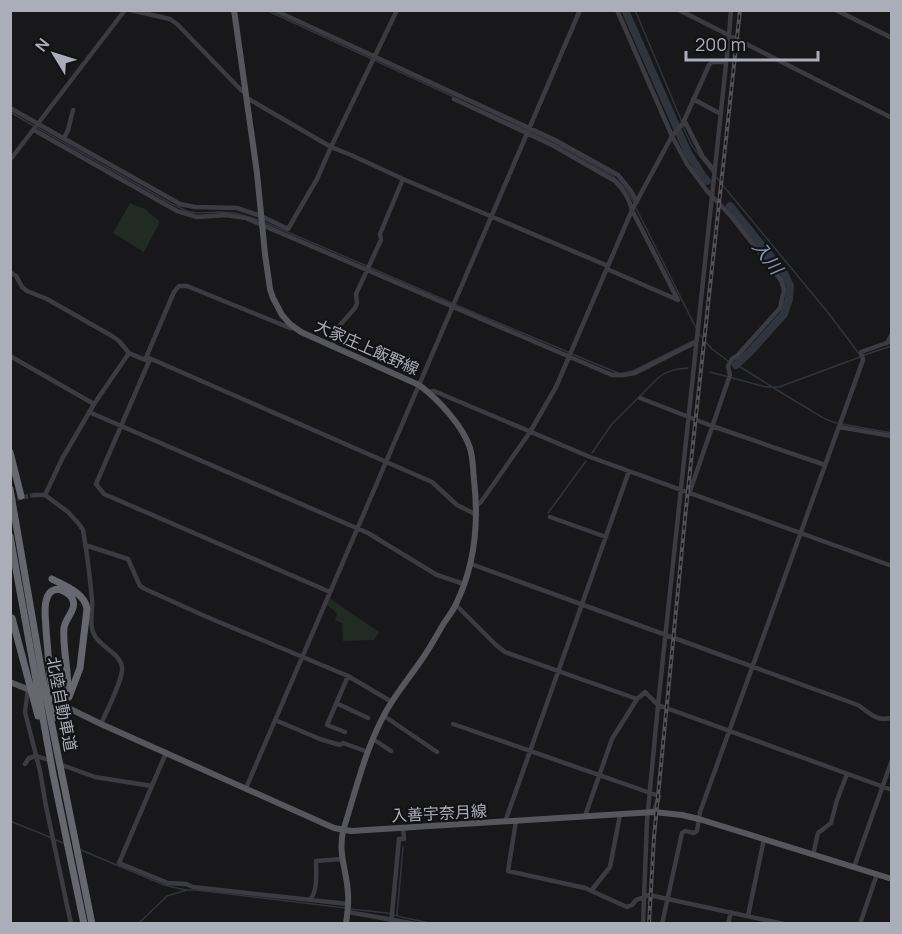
<svg xmlns="http://www.w3.org/2000/svg" width="902" height="934" font-family="Manrope,'Noto Sans JP',sans-serif">
  <style>
    .green { fill: #222a24 }
    .lines { fill: none; stroke-linecap: round; stroke-linejoin: round }
    .stream { stroke: #2f343d; stroke-width: 1.5 }
    .river { stroke: #2f343d; stroke-width: 8 }
    .minor-tunnel { stroke: #35363a; stroke-width: 4.5; stroke-dasharray: 4.5 2; stroke-linecap: butt }
    .minor { stroke: #3b3b41; stroke-width: 4.5 }
    .major { stroke: #56565d; stroke-width: 6 }
    .highway { stroke: #66676f; stroke-width: 7 }
    .rail-casing { stroke: #515157; stroke-width: 4 }
    .rail { stroke: #131315; stroke-width: 1.5; stroke-dasharray: 4.5; stroke-linecap: butt }
    .labels { text-anchor: middle; dominant-baseline: central; stroke-width: 4.5; stroke-linejoin: round; paint-order: stroke }
    .street-label { font-size: 16px; fill: #abadb9; stroke: #131315 }
    .water-label { font-size: 18px; font-style: italic; fill: #8595b1; stroke: #131315 }
  </style>
  <rect width="100%" height="100%" fill="#18181a"/>
  <path class="green" d="M130,203L145,209L160,222L144,252L113,233Z
    M329,598L379,632L374,640L343,641L342,623L335,620L337,613L327,605Z"/>
  <g class="lines">
    <path class="stream" d="M266,10L454,97
      M635,10L682,122
      M477,108L553,142L613,176C622,184 629,192 634,203
      M10,112L34,126
      M683,127L692,146L713,173
      M38,128L172,204L187,211L197,213L221,212L235,213L259,220
      M716,177L830,315L860,355
      M636,208L697,330
      M264,222L367,266
      M371,268L452,303
      M456,305L568,352
      M699,334L712,349L728,361
      M572,354L618,373
      M864,355L892,346
      M733,363C758,377 782,394 807,408C817,414 826,421 837,423
      M710,372L766,387H779L860,357
      M623,373L633,371L695,340
      M842,424L892,433
      M592,453L612,424L658,378C668,370 676,369 688,368
      M548,513L586,461
      M10,821L52,838
      M56,840L66,844
      M81,850L164,885L186,890
      M351,909L387,913L405,918L435,924
      M397,915L403,847
      M138,924L167,896L187,890H195L346,908"/>
    <path class="river" d="M625,10L688,153L702,175L707,181
      M730,206L784,273L790,286L789,299L784,314L750,352L736,365"/>
    <path class="minor-tunnel" d="M11,500L34,495"/>
    <path class="minor" d="M130,10L170,19L177,24L241,90L246,93
      M274,10L555,140L618,175L631,191L637,202
      M617,10L672,136L687,164L707,191L731,216L781,280L784,290L780,308L737,356L732,359L728,366L730,375L689,494
      M679,10L892,118
      M836,10L892,38
      M247,98L331,147L351,155L403,179L608,266
      M454,99L552,145L615,181C624,190 629,198 632,210L678,300
      M693,99L721,114
      M10,108L180,204L195,207L237,208L261,216L288,229L317,179L331,147L397,10
      M684,120L703,157L714,170
      M34,130L177,211L197,217L226,215L246,218L612,375H624L635,373L696,342
      M64,138L68,130L73,110
      M10,160L125,10
      M607,269L678,300
      M10,272L16,276L22,287L27,291L47,299L112,336L119,341L129,353L145,360L174,292L179,286H187L290,328H296
      M887,343L892,334
      M332,346L340,325L355,308L357,303L356,294L381,240L380,234L403,179
      M10,356L94,404
      M149,358L432,482L457,505L477,515
      M150,359L96,484L104,494L330,592
      M429,392L434,391L590,457L892,566
      M640,398L712,426L825,465
      M89,412L368,533L437,575L464,584
      M839,427L892,436
      M34,495H45L68,512L79,524L83,530C87,553 90,577 92,600C93,611 89,622 93,632C98,647 120,652 122,667C124,678 106,712 101,724
      M45,495L62,459L94,404L129,353
      M477,505L481,502L530,432L556,387L632,210L672,136L683,123L709,65L712,62H726
      M550,517L606,537
      M85,545L128,559L140,586L145,589L207,617L348,676L392,702
      M471,564L858,705C871,714 875,721 892,718
      M456,605L496,645L505,652L637,699L645,692L658,705L892,790
      M28,689L25,712L40,771L46,806L71,924
      M336,703L368,718
      M384,716L437,752
      M275,720L320,739L340,745L343,743L368,752
      M453,724L659,796L654,812
      M345,732L327,725L348,676
      M373,739L391,751
      M166,753L119,863L168,883L186,884L193,887L348,904
      M25,764L29,758L37,756L51,761
      M59,764L95,777L152,786
      M246,788L580,10
      M585,816L612,739L637,699
      M516,821L508,871L585,888L627,907L632,905L636,900L649,895L784,924
      M505,822L629,471
      M813,855L818,833L831,823L837,800L847,774
      M854,867L892,760
      M591,891L610,867L620,815
      M310,900C318,890 316,874 316,861L342,859
      M348,912L416,924
      M748,916L764,839
      M391,924L399,839H404L403,828
      M643,924L647,821L658,705L729,36L731,10
      M662,924L682,833L685,831L694,833L697,831L700,812L863,360L861,352L892,341
      M728,924L731,912
      M860,924L877,874"/>
    <path class="major" d="M234,10L257,173L265,254L270,289L273,298L282,315L290,324L301,332L419,385C438,399 463,426 470,448C473,458 473,469 474,480C479,523 475,565 456,604C453,611 448,617 444,623C436,636 429,650 420,662C407,681 392,698 382,719C364,754 355,793 343,831C338,856 347,870 348,894C349,904 347,914 346,924
      M10,682L32,691
      M50,699L101,724L334,828L351,831L654,812L682,815L699,819L892,879"/>
    <path class="highway" d="M10,452L21,496
      M10,489L45,691L92,924
      M10,536L53,774L84,924
      M52,579C65,586 85,593 87,609L80,668L69,697
      M12,618L38,716
      M55,717C51,688 48,659 46,630C46,620 43,607 47,598C49,591 55,588 61,590C65,591 70,595 72,598C78,609 65,618 64,628C62,654 73,682 64,706"/>
    <defs>
      <path id="rail" d="M649,924L654,837L686,508L740,10"/>
    </defs>
    <use href="#rail" class="rail-casing"/>
    <use href="#rail" class="rail"/>
  </g>
  <g class="labels">
    <g class="street-label">
      <text transform="translate(367 347) rotate(24)">大家庄上飯野線</text>
      <text transform="translate(62 704) rotate(79)">北陸自動車道</text>
      <text transform="translate(439 813) rotate(-3)">入善宇奈月線</text>
    </g>
    <g class="water-label">
      <text transform="translate(768 257) rotate(53)">入川</text>
    </g>
  </g>
  <rect width="902" height="934" fill="none" stroke="#abadb9" stroke-width="24"/>
  <g transform="translate(54 54) rotate(308)" stroke="#131315" stroke-width="4.5" paint-order="stroke">
  <path d="M0-4.5L10 22L0 15L-10 22Z" fill="#abadb9"/>
  <text y="-9" font-size="16" font-weight="bold" text-anchor="middle" fill="#abadb9">N</text>
  </g>
  <path d="M686 51v9h132v-9" fill="none" stroke="#abadb9" stroke-width="3"/>
  <text x="695" y="51" font-size="18" fill="#abadb9" stroke="#131315" stroke-width="4.5" paint-order="stroke">200 m</text>
</svg>
